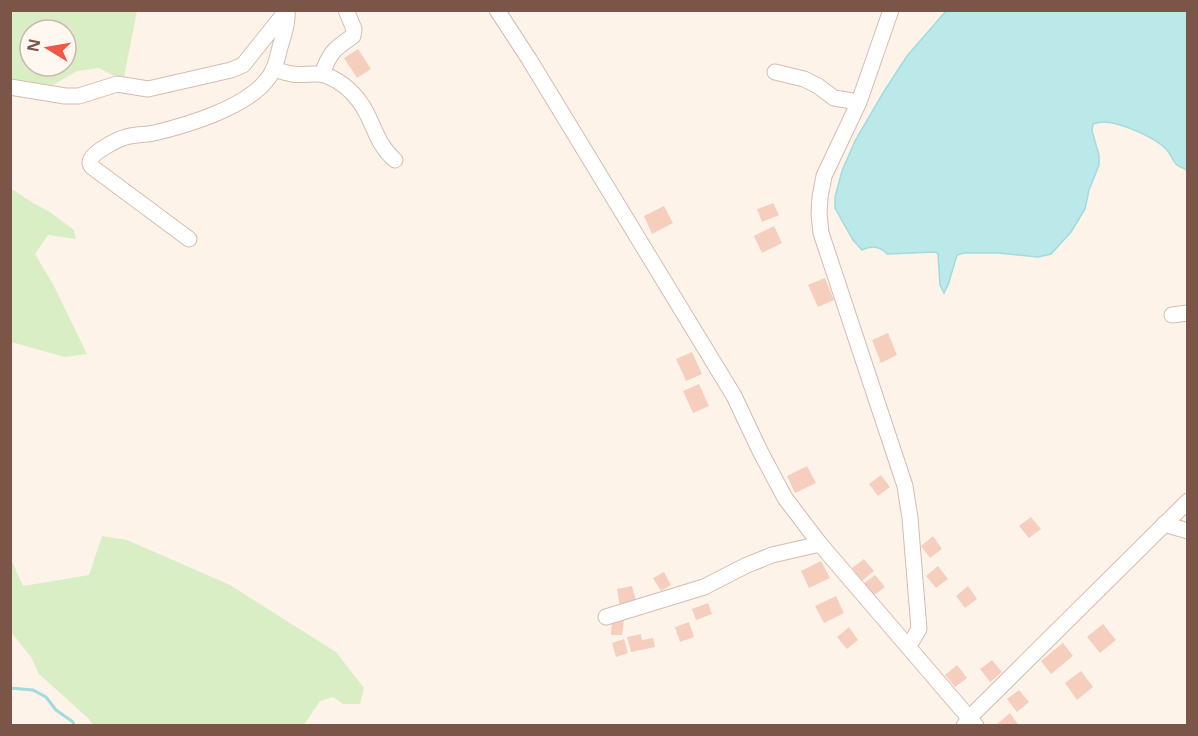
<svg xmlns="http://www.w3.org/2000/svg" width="1198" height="736" font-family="'Open Sans',sans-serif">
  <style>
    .green { fill: #daeec5; fill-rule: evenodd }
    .water { fill: #bbe9ea; stroke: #a0dbdd; stroke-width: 1.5 }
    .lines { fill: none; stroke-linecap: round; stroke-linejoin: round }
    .stream { stroke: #a0dbdd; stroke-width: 3 }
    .building { fill: #f6cebe }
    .minor-casing { stroke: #d4bcb0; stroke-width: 17 }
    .minor { stroke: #fff; stroke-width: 15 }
  </style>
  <rect width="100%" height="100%" fill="#fef3e9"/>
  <path class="green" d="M10,11H137L124,77L112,75L99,68L77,71L53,85L11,81ZM30,30H66V66H30Z
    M11,184L12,189L33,203L50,212L74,230L76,239L48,235L35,254L54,286L87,354L65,357L11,342Z
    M102,536L127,540L230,585L336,652L364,688L360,704H343L333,697L320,701L304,725H93L89,719L39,674L31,657L11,632L10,557L23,586L89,575Z"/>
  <path class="water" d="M946,11H1187V172L1186,169C1172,165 1175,160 1167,150C1155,137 1120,122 1103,122C1099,122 1096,123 1093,124L1092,131L1099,155V165L1089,190L1085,209L1071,232L1051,254L1038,257L999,253H964L957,255L948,285L944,293L940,285L938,254L935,252L887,254C880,246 872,245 862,250L853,240L835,208V197L842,171L855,141L883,93L907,56Z"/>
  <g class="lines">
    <path class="stream" d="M10,688L33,690L46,697L56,710L73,722L74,726"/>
  </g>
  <path class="building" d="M358,49L371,69L357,78L344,58Z
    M773,203L779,215L762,222L757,209Z
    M664,206L673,223L652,234L644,216Z
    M774,226L782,243L762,253L754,236Z
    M825,278L834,300L818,307L808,285Z
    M888,333L897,355L881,363L872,340Z
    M692,352L702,374L686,381L676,359Z
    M699,384L709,406L693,413L683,391Z
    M807,466L816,483L795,493L787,476Z
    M881,475L890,487L878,496L869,484Z
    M1031,517L1041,529L1029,538L1019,526Z
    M933,536L942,549L930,558L921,546Z
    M864,559L874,571L862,581L852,568Z
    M821,561L830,578L809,588L801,571Z
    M938,566L948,579L936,588L926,576Z
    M664,572L671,585L661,591L653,578Z
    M875,575L885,587L873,596L863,584Z
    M632,586L637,604L620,607L617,589Z
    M968,586L977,599L965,608L956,596Z
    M836,596L844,613L824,623L815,606Z
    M708,603L712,614L696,620L692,609Z
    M612,620H624L622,635H611Z
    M689,622L694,637L680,642L675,627Z
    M1103,624L1116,640L1100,653L1087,637Z
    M849,627L858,640L847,649L837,637Z
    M641,634L642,640L653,638L655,647L631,652L627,637Z
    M624,639L628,653L616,657L612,643Z
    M1063,643L1073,656L1051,674L1041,661Z
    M992,660L1002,672L990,682L980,669Z
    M957,665L967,678L955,687L945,675Z
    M1081,671L1093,687L1077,700L1065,683Z
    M1019,690L1029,702L1017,712L1007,699Z
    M1010,713L1019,726H995Z"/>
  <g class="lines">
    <defs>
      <path id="minor" d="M497,10L529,59L734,396L760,451L785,498L820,544L976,726
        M891,10L859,102L824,176L820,197L819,214L821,233L905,486L910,518L919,629L909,646
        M274,69C280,71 286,73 292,74C303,76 315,72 325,75C343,82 357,95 366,112C375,129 379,147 395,160
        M775,72L804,79L818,86L834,98L859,102
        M322,74C330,52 334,49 353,36L354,29L346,10
        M10,87L65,96H79L117,84L148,89L231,70L243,65L287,10
        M189,239L92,167C90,164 89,163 91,159C95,151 118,139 126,137C135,134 145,135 154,133C188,125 244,108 266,81C275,71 277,59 280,47C284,34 288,23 287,10
        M1172,315L1188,313
        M1164,524L1188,531
        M606,617L704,587L745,566L772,555L820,544
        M964,726L969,718L1188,501"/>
    </defs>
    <use href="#minor" class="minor-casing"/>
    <use href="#minor" class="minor"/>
  </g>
  <rect width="1198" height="736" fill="none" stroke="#7c5549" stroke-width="24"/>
  <g transform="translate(48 48) rotate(281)"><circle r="28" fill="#fff8f1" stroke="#cbb7ae" stroke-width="1.5"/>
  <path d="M0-4.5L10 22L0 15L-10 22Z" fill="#f15745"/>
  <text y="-9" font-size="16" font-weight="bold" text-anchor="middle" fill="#7c5549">N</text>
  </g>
</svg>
